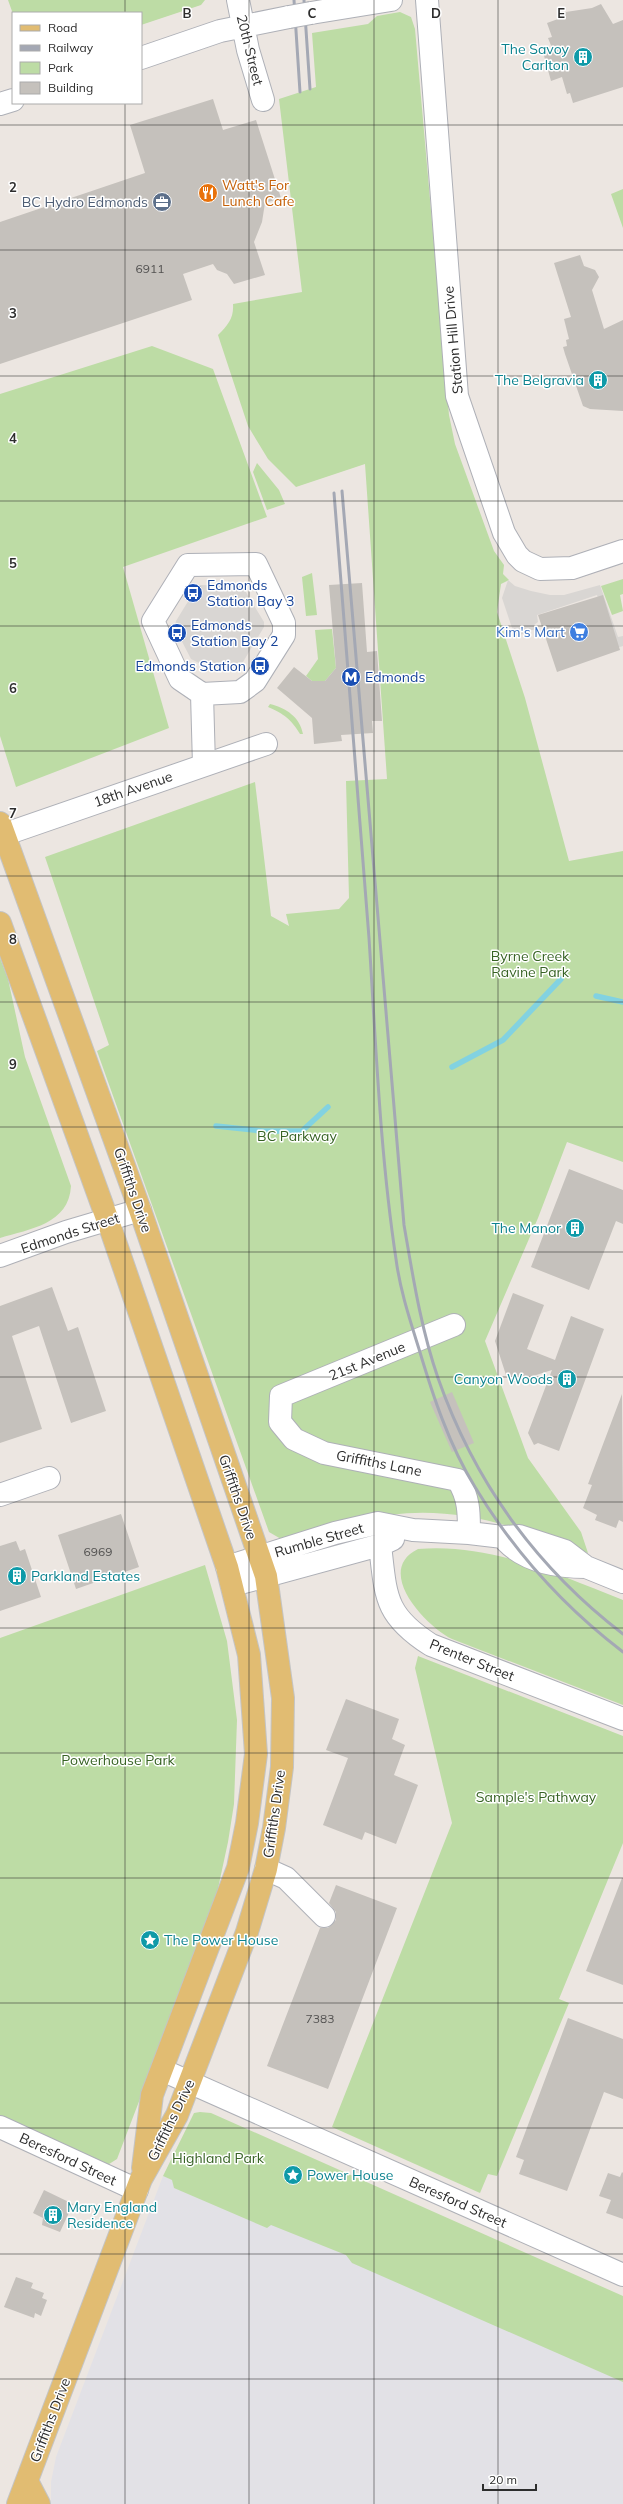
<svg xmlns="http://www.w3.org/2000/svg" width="623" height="2504" font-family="Mulish,sans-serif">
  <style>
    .industrial { fill: #e2e1e6 }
    .green { fill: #bddca5 }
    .plaza { fill: #d9d6d3 }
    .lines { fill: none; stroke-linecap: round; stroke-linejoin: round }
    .stream { stroke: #82d2e1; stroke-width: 5.5 }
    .building { fill: #c5c1bc }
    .minor-casing { stroke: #aeb0b7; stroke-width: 24 }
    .major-casing { stroke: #c4c4c4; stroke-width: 24 }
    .minor { stroke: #fff; stroke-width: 22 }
    .major { stroke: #e1bc72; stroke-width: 22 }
    .rail { stroke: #a4a8b4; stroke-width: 3 }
    .minor-bridge-casing { stroke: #aeb0b7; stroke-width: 24; stroke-linecap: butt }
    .minor-bridge { stroke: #fff; stroke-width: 22 }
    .grid { fill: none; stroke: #2d2d2d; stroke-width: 1; stroke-opacity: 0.55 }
    .labels { text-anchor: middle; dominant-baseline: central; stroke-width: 3; stroke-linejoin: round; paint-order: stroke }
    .number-label { font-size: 12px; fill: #535251 }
    .culture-label { font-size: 14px; fill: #0d838f; stroke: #fff; text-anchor: end }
    .street-label { font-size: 14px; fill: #2d2d2d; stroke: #fff }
    .food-label { font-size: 14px; fill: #c56008; stroke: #fff; text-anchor: start }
    .service-label { font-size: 14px; fill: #4e5e75; stroke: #fff; text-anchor: end }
    .transit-label { font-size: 14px; fill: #164399; stroke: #fff; text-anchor: start }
    .shop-label { font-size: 14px; fill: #366cbe; stroke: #fff; text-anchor: end }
    .park-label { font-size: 14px; fill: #376324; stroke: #fff }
    .grid-label { font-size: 13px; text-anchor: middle; font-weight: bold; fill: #2d2d2d; stroke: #fff; stroke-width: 3; stroke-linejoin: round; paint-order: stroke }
  </style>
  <rect width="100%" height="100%" fill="#ece6e1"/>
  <path class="industrial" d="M163,2176L623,2374V2504H51V2482L56,2457Z"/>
  <path class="green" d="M8,0H205L201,5L141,25V13L13,14Z
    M400,12L411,17L415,29L449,415L455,444L494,551L504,565L503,574L509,580L501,584L497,612L525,698L569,861L623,851V1162L567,1142L538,1218L485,1341L528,1458L581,1532L588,1553C526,1530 459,1505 391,1515C354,1521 317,1531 281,1539L269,1532L97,1051L109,1045L45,857L255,782L271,916L289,926L286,914L339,909L349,898L346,781L387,779L365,464L296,487L268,459L248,426L218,335C228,325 234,318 233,304L302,292L279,99L316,87L312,33L368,24L377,16Z
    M623,189V228L611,194Z
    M152,346L213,369L267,517L123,567L169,728L16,787L0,736V394Z
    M257,463L279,490L285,504L267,510L253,472Z
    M312,573L317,615L306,616L302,577Z
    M623,579V594L620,595L623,611L612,615L601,586Z
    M332,629L336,668L325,681H312L306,676L318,659L315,630Z
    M270,704C286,708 300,717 303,734H300C291,719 284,714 268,707Z
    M0,958L8,979L25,1057L71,1186C69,1224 30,1229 0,1238Z
    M418,1549C491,1543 556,1574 623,1600V1705L452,1639C427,1627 373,1571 418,1549Z
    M205,1565L227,1641L237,1720L234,1804L228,1842L217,1893L143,2091L117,2159L106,2166L0,2120V1638Z
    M418,1656L623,1736V1843L559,1999L569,2003L497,2176L488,2174L480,2193L332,2127L452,1823L415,1668Z
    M200,2112L211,2113L623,2296V2382L352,2263L346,2255L271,2225L267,2228L174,2188L172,2180L163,2176L194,2113Z"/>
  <path class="plaza" d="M508,580L515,586L531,591L550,595H564L600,585L618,637L623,636V646L613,649L597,595L537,615L538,622L534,625L535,629L515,637L502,598Z
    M200,585L240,586L244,589L264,622V627L243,662L237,664L199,663L191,659L175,628L176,621L195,590Z"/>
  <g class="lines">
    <path class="stream" d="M596,996L623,1002
      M452,1067L503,1040L561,979
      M216,1126L262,1131H302L328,1107"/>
  </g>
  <path class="building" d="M601,4L613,24L623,20V87L573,103L570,93L567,94L562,77L551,81L543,52L552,48L548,38L552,37L547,23L558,19L566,12L592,8Z
    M213,99L223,130L256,120L281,198L265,203L262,222L254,242L265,275L234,284L227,274L217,270L213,264L183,274L192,300L0,364V222L145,173L130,125Z
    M580,255L584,266L595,270L599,277L592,290L604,329L623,320V411L590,409L583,406L565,354L563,347L567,346L566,340L569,339L564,319L571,317L554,263Z
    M362,583L367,652L377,651L382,721H372L373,733L341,735L342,741L314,744L312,718L277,688L294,667L312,681H325L336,668L329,585Z
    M603,595L620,650L557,672L538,615Z
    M569,1169L623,1190V1224L616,1221L589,1290L531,1267Z
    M52,1287L68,1331L78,1327L106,1411L71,1423L39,1326L12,1336L42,1429L0,1443V1306Z
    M513,1293L544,1305L527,1349L555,1360L571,1316L604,1329L559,1451L538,1443L534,1445L528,1433L552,1370L511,1383L509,1375H506L495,1341Z
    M452,1392L474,1443L452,1452L430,1402Z
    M622,1394L623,1522L619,1520L616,1528L595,1520L597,1515L583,1508L592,1485L588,1484Z
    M121,1514L139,1567L76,1589L58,1535Z
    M16,1541L20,1551L25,1549L41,1597L0,1611V1546Z
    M346,1699L399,1719L392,1739L405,1745L394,1775L418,1785L396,1844L365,1832L362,1840L323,1825L348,1758L326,1750Z
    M622,1878H623V1985L586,1971Z
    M336,1885L397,1908L328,2089L267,2066L320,1928H328L336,1920V1912L329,1903Z
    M568,2018L623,2039V2099L604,2092L567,2191L519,2174L524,2160L516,2157Z
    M622,2172L623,2173V2219L606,2213L611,2200L599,2196L608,2173L620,2177Z
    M44,2190L73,2204L60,2232L42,2225L43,2218L33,2213Z
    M16,2277L33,2283L31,2288L44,2293L42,2298L47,2300L41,2316L35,2313L34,2318L4,2307Z"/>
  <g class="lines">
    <defs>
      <path id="minor" d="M238,0L248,50L263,100
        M427,0L457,396L504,533L517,555L523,561L540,569L572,568L623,551
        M311,13L391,0
        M141,58L220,31L289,17
        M0,104L13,100
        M256,564L284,623V635L255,681L240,692L202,694L180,679L153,621L188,565Z
        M202,694L204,765
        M0,836L266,744
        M0,1256L66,1232L140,1210
        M454,1325L281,1396L280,1422L294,1439L324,1453L458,1480C469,1498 469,1512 469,1533
        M0,1495L49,1478
        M506,1541C526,1562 559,1567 586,1567
        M380,1545C386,1596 384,1615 431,1645L623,1719
        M227,1567L335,1533L378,1523L413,1530L469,1533L503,1537L519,1536L565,1551L586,1567L623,1582
        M233,1585L380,1545L393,1539
        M266,1869L286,1878L324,1916
        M162,2070L623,2275
        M0,2127L137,2190"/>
      <path id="major" d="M0,823L140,1210L266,1576L283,1698L282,1767L274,1828L266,1869L247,1932L177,2115L141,2179L18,2504
        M0,923L108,1221L227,1567L249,1655L256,1754L247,1823L238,1868L152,2095L143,2168
        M27,2481L39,2504"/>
    </defs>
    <use href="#minor" class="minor-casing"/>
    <use href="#major" class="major-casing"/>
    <use href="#minor" class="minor"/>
    <use href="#major" class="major"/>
    <path class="rail" d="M294,0L300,92
      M304,0L310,89
      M342,491L404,1225C413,1277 421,1329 438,1378C474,1481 537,1568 623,1634
      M334,493C346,641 358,789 369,938C376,1045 380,1153 396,1259C400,1290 410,1320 419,1349C433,1396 449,1445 475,1487C513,1550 564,1607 623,1652"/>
    <defs>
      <path id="minor-bridge" d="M289,17L311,13"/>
    </defs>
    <use href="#minor-bridge" class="minor-bridge-casing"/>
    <use href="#minor-bridge" class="minor-bridge"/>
  </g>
  <path class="grid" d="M125,0V13M249,0V2504M374,0V2504M498,0V2504M125,103V2504M0,125H623M0,250H623M0,376H623M0,501H623M0,626H623M0,751H623M0,876H623M0,1002H623M0,1127H623M0,1252H623M0,1377H623M0,1502H623M0,1628H623M0,1753H623M0,1878H623M0,2003H623M0,2128H623M0,2254H623M0,2379H623"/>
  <defs>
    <symbol id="building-disc" viewBox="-11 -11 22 22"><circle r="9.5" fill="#0f9aa8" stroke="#fff"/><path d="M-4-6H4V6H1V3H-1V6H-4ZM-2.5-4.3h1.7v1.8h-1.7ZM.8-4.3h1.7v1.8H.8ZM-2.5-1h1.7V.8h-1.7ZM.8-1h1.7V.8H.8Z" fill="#fff"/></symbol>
    <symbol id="restaurant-disc" viewBox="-11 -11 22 22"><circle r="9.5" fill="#e8710a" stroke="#fff"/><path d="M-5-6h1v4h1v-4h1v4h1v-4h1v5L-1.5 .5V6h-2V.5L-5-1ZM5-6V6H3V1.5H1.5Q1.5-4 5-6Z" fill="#fff"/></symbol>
    <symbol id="office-disc" viewBox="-11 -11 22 22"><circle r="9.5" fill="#5c6f8a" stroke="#fff"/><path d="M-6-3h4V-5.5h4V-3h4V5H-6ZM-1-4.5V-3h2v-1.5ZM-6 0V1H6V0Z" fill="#fff"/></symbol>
    <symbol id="bus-disc" viewBox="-11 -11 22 22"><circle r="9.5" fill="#1a4fb4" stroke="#fff"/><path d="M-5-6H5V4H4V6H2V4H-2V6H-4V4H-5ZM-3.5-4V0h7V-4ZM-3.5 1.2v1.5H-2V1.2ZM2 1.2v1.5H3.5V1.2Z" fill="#fff"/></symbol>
    <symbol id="supermarket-disc" viewBox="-11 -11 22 22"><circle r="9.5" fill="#3f7fe0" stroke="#fff"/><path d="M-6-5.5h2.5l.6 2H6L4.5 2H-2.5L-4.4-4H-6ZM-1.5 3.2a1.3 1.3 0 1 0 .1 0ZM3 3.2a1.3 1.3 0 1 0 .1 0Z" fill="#fff"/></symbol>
    <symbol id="metro-disc" viewBox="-11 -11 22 22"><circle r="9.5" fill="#1a4fb4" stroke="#fff"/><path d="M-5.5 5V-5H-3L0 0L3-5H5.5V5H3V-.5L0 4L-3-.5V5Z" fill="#fff"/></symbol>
    <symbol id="sight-disc" viewBox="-11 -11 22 22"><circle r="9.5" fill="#0f9aa8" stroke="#fff"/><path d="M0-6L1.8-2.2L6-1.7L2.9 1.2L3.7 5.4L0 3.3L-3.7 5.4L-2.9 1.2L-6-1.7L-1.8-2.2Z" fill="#fff"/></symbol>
  </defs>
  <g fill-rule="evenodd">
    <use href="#building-disc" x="572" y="46" width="22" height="22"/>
    <use href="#restaurant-disc" x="197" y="182" width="22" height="22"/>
    <use href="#office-disc" x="151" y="191" width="22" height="22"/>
    <use href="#building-disc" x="587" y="369" width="22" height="22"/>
    <use href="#bus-disc" x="182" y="582" width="22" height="22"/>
    <use href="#supermarket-disc" x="568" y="621" width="22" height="22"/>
    <use href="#bus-disc" x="166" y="622" width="22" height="22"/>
    <use href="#bus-disc" x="249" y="655" width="22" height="22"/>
    <use href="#metro-disc" x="340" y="666" width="22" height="22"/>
    <use href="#building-disc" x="564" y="1217" width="22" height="22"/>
    <use href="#building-disc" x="556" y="1368" width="22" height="22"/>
    <use href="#building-disc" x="6" y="1565" width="22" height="22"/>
    <use href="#sight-disc" x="139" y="1929" width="22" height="22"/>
    <use href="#sight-disc" x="282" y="2164" width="22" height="22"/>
    <use href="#building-disc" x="42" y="2204" width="22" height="22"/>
  </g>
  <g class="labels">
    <g class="number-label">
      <text x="150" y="268">6911</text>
      <text x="98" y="1551">6969</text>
      <text x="320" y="2018">7383</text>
    </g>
    <g class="culture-label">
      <text x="569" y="49">The Savoy<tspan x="569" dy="16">Carlton</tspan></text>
      <text x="584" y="380">The Belgravia</text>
      <text x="561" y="1228">The Manor</text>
      <text x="553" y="1379">Canyon Woods</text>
      <text x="31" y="1576" text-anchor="start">Parkland Estates</text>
      <text x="164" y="1940" text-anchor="start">The Power House</text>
      <text x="307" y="2175" text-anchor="start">Power House</text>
      <text x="67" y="2207" text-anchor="start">Mary England<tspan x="67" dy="16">Residence</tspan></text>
    </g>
    <g class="street-label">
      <text transform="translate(250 50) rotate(76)">20th Street</text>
      <text transform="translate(453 340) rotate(-95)">Station Hill Drive</text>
      <text transform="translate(133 789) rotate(-19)">18th Avenue</text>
      <text transform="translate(133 1190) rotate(71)">Griffiths Drive</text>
      <text transform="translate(70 1233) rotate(-18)">Edmonds Street</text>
      <text transform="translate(367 1361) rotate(-22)">21st Avenue</text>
      <text transform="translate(379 1463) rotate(11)">Griffiths Lane</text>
      <text transform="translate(238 1497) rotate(71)">Griffiths Drive</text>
      <text transform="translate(319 1540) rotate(-16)">Rumble Street</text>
      <text transform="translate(472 1660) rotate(22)">Prenter Street</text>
      <text transform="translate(274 1814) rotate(-82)">Griffiths Drive</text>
      <text transform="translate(171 2120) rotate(-64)">Griffiths Drive</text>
      <text transform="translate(68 2159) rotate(25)">Beresford Street</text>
      <text transform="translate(458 2202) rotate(24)">Beresford Street</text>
      <text transform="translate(50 2420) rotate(-69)">Griffiths Drive</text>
    </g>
    <g class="food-label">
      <text x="222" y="185">Watt's For<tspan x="222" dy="16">Lunch Cafe</tspan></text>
    </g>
    <g class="service-label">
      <text x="148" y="202">BC Hydro Edmonds</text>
    </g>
    <g class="transit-label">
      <text x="207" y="585">Edmonds<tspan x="207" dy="16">Station Bay 3</tspan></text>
      <text x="191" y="625">Edmonds<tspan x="191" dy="16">Station Bay 2</tspan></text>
      <text x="246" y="666" text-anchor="end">Edmonds Station</text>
      <text x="365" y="677">Edmonds</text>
    </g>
    <g class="shop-label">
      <text x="565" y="632">Kim's Mart</text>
    </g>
    <g class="park-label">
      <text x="530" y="956">Byrne Creek<tspan x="530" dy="16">Ravine Park</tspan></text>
      <text x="297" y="1136">BC Parkway</text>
      <text x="118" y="1760">Powerhouse Park</text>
      <text x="536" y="1797">Sample's Pathway</text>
      <text x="218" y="2158">Highland Park</text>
    </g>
  </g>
  <g class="grid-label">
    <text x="187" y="18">B</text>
    <text x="312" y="18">C</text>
    <text x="436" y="18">D</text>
    <text x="561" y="18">E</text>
    <text x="13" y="192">2</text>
    <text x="13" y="318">3</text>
    <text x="13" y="443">4</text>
    <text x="13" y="568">5</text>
    <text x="13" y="693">6</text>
    <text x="13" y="818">7</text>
    <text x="13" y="944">8</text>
    <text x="13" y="1069">9</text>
  </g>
  <rect x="12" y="12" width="130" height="92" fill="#ffffff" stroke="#ababab"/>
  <rect x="20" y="25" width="20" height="6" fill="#e1bc72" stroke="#ababab"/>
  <text x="48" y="32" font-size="12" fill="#2d2d2d">Road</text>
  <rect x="20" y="45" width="20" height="6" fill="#a4a8b4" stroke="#ababab"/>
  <text x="48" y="52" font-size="12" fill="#2d2d2d">Railway</text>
  <rect x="20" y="62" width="20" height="12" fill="#bddca5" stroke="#ababab"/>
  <text x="48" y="72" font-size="12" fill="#2d2d2d">Park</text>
  <rect x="20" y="82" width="20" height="12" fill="#c5c1bc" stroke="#ababab"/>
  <text x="48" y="92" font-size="12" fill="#2d2d2d">Building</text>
  <path d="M483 2484v6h53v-6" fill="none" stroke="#2d2d2d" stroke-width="2"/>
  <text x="489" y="2484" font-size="12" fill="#2d2d2d" stroke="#ffffff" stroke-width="3" paint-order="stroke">20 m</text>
</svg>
